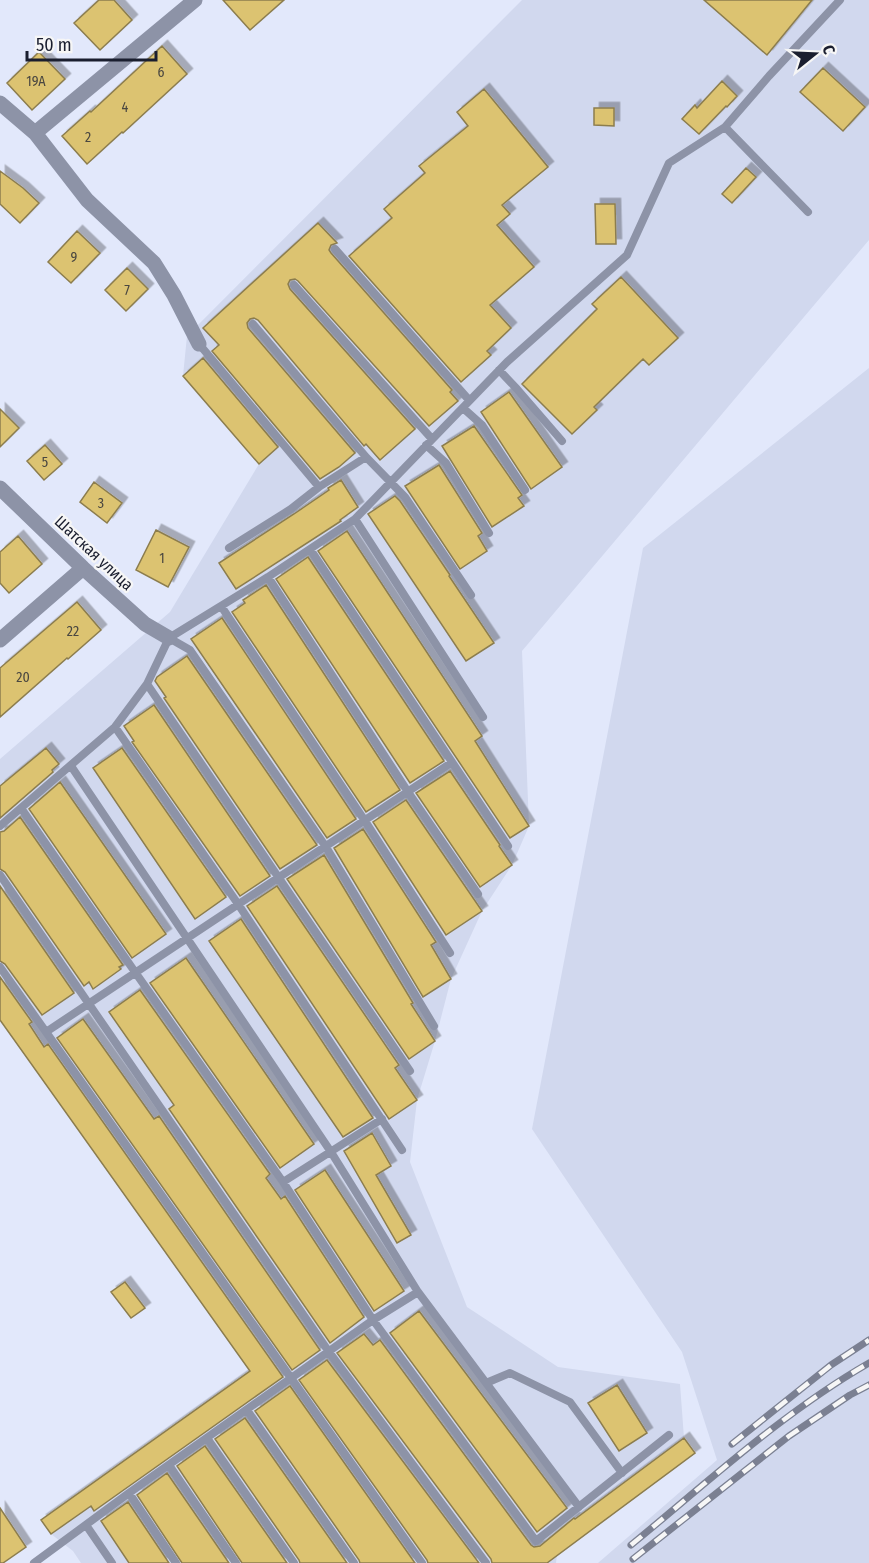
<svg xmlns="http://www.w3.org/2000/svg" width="869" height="1563" font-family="'Fira Sans Condensed',sans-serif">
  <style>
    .built { fill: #d1d8ee }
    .building { fill: #dcc371; stroke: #8c7d4e; stroke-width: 1.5; filter: url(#shadow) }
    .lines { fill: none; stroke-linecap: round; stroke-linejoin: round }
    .lane { stroke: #8d93a7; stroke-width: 8 }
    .street { stroke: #8d93a7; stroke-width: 15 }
    .rail-casing { stroke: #7b8092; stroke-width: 7 }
    .rail { stroke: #f6f6f6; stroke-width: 4.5; stroke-dasharray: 14; stroke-linecap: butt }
    .labels { text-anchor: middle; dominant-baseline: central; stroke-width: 4.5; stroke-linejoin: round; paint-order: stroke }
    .number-label { font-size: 14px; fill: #4a4740 }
    .street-label { font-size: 16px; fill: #1a1e2f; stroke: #f6f6f6 }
  </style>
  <defs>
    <filter id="shadow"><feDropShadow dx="5.5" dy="-5.5" stdDeviation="0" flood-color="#0004"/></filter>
  </defs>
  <rect width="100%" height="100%" fill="#e2e8fb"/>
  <path class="built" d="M522,0H869V240L522,651L529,826L512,865L482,911L451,979L435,1041L417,1100L410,1162L467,1307L558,1367L680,1384L684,1438L695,1453L557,1555L556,1563H81L73,1551L51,1534L41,1520L249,1371L0,1020V759L170,612L259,464L183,376L187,336Z
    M869,368V1563H598L717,1460L682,1352L532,1129L643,548Z"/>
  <path class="building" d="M99,0H114L132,20L100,50L74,23Z
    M223,0H284L250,30Z
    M704,0H812L767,55Z
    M162,46L187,74L123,133L122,132L87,164L62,136L90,111L91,112Z
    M39,52L65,79L32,110L7,83Z
    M823,68L865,107L843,131L800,92Z
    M722,81L737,96L727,107L726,106L699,134L682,119L695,105L697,108Z
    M484,89L548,167L502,205L510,214L497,225L534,267L490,305L511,328L487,351L491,355L461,382L349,256L392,218L384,209L425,173L419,166L468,126L457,112Z
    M594,108H614V126L594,125Z
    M746,168L756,177L732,203L722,194Z
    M0,171L23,188L39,203L20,223L0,204Z
    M595,204H615L616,244H596Z
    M318,223L337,243L331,245L329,250L331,253L452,390L450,392L458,401L429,426L298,281L295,279L290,280L288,284L290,289L415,429L380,460L366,444L364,446L258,320L254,318L250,319L247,323L248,328L355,453L339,467L320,479L212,351L219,345L203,328Z
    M77,231L100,253L71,283L48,262Z
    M127,268L148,289L126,311L105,290Z
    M621,277L678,338L649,365L643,359L594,407L597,410L572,434L522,384L597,309L592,304Z
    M203,358L278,447L259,464L183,376Z
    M509,392L562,467L531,489L481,412Z
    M0,409L19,428L0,447Z
    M474,426L522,495L518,498L524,506L492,527L442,446Z
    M45,445L62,464L44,480L27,461Z
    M439,465L482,533L478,536L487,551L460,569L405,486Z
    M341,480L358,507L340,520L341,521L236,589L219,563L294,514L329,490L328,488Z
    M94,482L122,503L107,523L80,502Z
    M395,496L400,501L450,575L449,576L494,643L466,661L368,514Z
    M156,530L189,547L168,587L136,570Z
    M347,531L482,736L475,741L529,826L510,838L318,551Z
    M18,536L42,564L9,593L0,583V552Z
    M308,557L444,761L410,783L276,579Z
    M266,585L400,790L366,812L232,612L245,603L243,600Z
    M77,602L101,630L68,659L67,658L0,717V668Z
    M222,618L356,819L327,838L191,639Z
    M187,656L317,845L280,869L164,698L166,697L155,681L157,677Z
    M154,705L270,876L240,896L132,742L134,741L124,726Z
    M46,748L59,764L52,770L53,772L0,818V786Z
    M122,748L226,897L195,919L93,768Z
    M450,771L500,845L499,846L512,865L480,887L416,793Z
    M60,782L166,934L132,958L29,809Z
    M406,800L482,911L446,935L373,822Z
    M20,817L123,965L119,967L121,969L93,989L89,982L84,986L5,872L0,869V832L4,831Z
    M363,829L436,942L431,945L451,979L423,997L334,848Z
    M324,855L413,1003L411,1004L435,1041L409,1059L287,879Z
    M0,886L74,993L42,1015L5,964L0,961Z
    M277,886L399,1065L395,1068L417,1100L389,1119L247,906Z
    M241,919L373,1118L343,1137L209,941Z
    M186,958L314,1144L280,1168L150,983Z
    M0,977L32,1022L29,1024L44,1047L48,1044L283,1377L94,1511L91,1506L51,1534L41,1520L250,1371L0,1020Z
    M140,990L270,1174L266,1178L281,1199L285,1196L364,1317L330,1343L169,1109L174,1105L109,1012Z
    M83,1019L154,1119L159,1116L320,1350L292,1370L57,1038Z
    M372,1133L391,1166L376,1175L411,1235L397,1243L344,1151Z
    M325,1170L404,1291L374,1311L295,1190Z
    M125,1282L145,1308L131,1318L111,1292Z
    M419,1311L567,1508L537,1532L390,1333Z
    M364,1334L373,1345L380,1340L531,1545L534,1547L540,1546L574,1518L575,1519L684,1438L695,1453L547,1563H492L491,1559L337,1353Z
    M327,1360L479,1563H428L427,1560L299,1380Z
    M617,1385L647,1433L619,1451L588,1403Z
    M290,1386L415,1563H360L359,1560L255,1411Z
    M245,1418L347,1563H300L299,1560L215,1439Z
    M205,1446L287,1563H242L177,1466Z
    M167,1473L229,1563H182L137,1495Z
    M128,1502L169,1563H129L101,1521Z
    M0,1508L26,1547L3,1563H0Z"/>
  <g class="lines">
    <path class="lane" d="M725,127L808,212
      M335,249L469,400
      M294,285L432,439
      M253,324L366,457L405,497L471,595
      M199,344L319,487
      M499,370L517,389L562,441
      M463,408L482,425L525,490
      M426,445L446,463L489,533
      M355,519L483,717
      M229,548L291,509L319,487L366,457
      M310,549L508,846
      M268,577L408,792L478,894
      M221,606L365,821L450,953
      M169,638L190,650L326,847L434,1026
      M147,684L410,1071
      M115,727L238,904L402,1150
      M71,766L331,1152L418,1292L579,1507
      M21,808L135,972L283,1182L373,1320L536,1541L669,1435
      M0,826L115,727L147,684L169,638L268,577L355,519L507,362L627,255L669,163L725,127L769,76L840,0
      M0,875L329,1352L486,1563
      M0,967L422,1563
      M46,1032L451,763
      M283,1182L382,1119
      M486,1383L510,1373L570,1402L622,1473
      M247,1410L354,1563
      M207,1438L294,1563
      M169,1465L236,1563
      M129,1493L176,1563
      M86,1525L112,1563
      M34,1563L129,1493L373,1320L418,1292"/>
    <path class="street" d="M0,103L35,133L87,200L154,263L174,295L199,344
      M35,133L195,0
      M0,488L83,568L145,624L169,638
      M0,640L83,568"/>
    <defs>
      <path id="rail" d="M732,1444L831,1365L869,1340
        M631,1545C708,1482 782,1413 869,1363
        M633,1559L789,1436L850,1395L869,1385"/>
    </defs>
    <use href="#rail" class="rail-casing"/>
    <use href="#rail" class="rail"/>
  </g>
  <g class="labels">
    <g class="number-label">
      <text x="161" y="72">6</text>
      <text x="36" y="81">19А</text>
      <text x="125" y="107">4</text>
      <text x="88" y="137">2</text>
      <text x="74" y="257">9</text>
      <text x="127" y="290">7</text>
      <text x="45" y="462">5</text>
      <text x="101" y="503">3</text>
      <text x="162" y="558">1</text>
      <text x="73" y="631">22</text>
      <text x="23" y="677">20</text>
    </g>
    <g class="street-label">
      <text transform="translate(94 553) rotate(43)">Шатская улица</text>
    </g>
  </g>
  <g transform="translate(815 54) rotate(72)" stroke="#f6f6f6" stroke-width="4.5" paint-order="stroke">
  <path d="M0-4.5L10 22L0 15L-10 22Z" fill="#1a1e2f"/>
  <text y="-9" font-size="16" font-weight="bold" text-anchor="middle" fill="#1a1e2f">С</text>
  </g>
  <path d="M27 51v9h129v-9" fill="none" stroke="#1a1e2f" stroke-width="3"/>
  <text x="36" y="51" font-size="18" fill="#1a1e2f" stroke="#f6f6f6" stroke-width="4.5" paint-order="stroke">50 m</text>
</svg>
